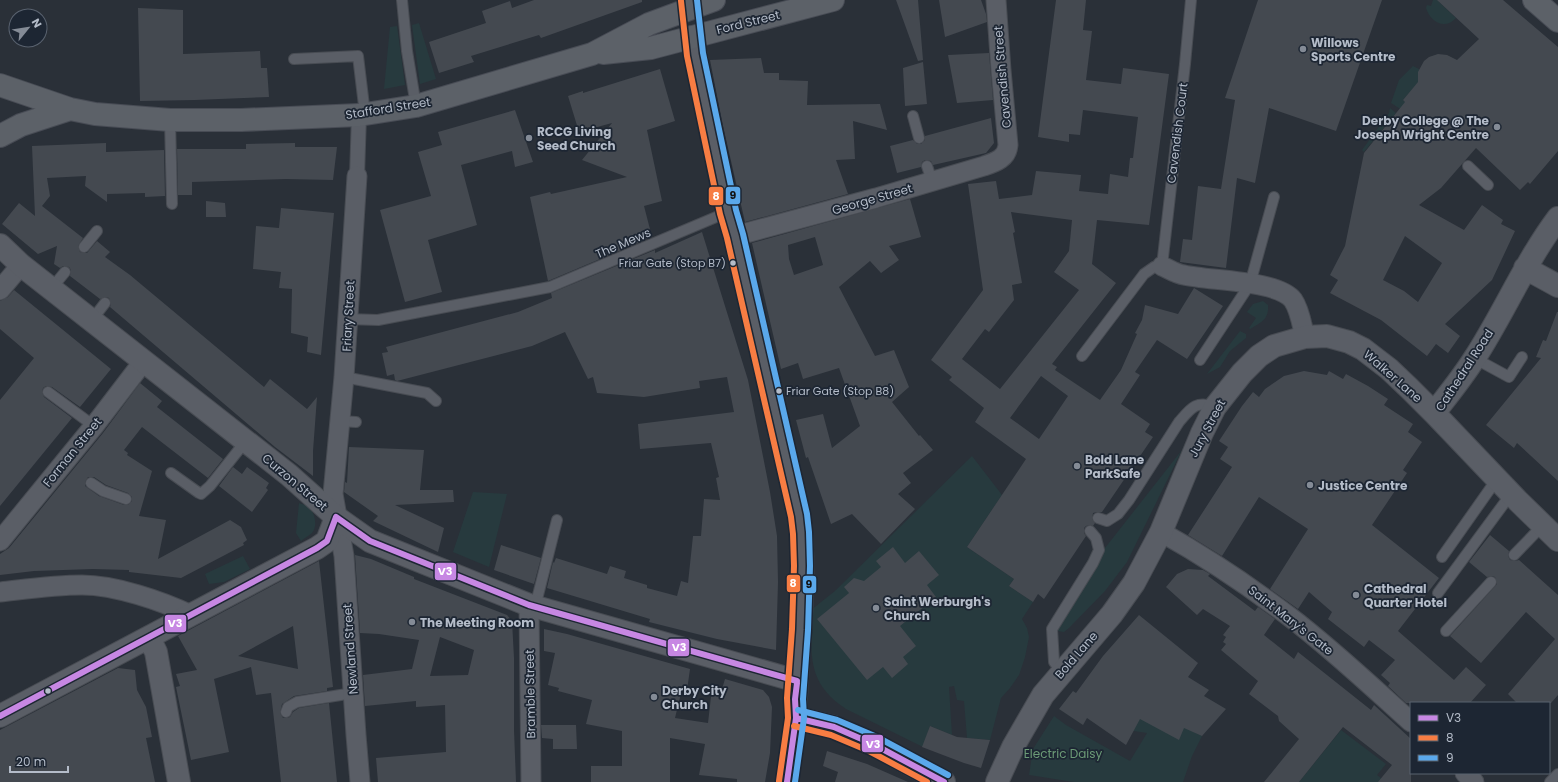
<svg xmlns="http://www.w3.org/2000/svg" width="1558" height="782" font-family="Poppins,sans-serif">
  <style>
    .green { fill: #273a3e }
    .building { fill: #444950; fill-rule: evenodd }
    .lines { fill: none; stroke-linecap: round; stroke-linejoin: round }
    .service-casing { stroke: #484c53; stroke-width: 12 }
    .pedestrian-casing { stroke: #484c53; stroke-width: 16 }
    .minor-casing { stroke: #484c53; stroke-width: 21 }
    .tertiary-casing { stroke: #484c53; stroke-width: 24 }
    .primary-casing { stroke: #484c55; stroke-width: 24 }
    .service { stroke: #5a5e66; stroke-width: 10 }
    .pedestrian { stroke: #5a5e66; stroke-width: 14 }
    .minor { stroke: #5a5e66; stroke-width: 19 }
    .tertiary { stroke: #5a5e66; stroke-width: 22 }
    .primary { stroke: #5c6168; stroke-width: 22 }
    .bus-1-casing { stroke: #1d2633; stroke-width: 9 }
    .bus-2-casing { stroke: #1d2633; stroke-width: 9 }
    .bus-3-casing { stroke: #1d2633; stroke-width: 9 }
    .bus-1 { stroke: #c787e3; stroke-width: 6 }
    .bus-2 { stroke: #f77d43; stroke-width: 6 }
    .bus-3 { stroke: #5aa8eb; stroke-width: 6 }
    .poi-dot { fill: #848b96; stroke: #1d2633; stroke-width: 1.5 }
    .bus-dot { fill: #b4bcc9; stroke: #1d2633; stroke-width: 1.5 }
    .labels { text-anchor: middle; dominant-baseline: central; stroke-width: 3.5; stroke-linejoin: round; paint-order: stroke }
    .bus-label { font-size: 11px; fill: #b4bcc9; stroke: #1d2633; text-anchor: end }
    .street-label { font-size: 12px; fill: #b4bcc9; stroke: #1d2633 }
    .poi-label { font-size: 12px; font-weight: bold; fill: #b4bcc9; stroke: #1d2633; text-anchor: start }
    .park-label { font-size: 12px; fill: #6b9a76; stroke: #1d2633 }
    .line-badge { stroke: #1d2633; stroke-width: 1.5 }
    .badge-label { font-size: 11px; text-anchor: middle; font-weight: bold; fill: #fff }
    .pale-badge-label { font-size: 11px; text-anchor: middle; font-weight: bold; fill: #111 }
  </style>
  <rect width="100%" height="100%" fill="#2a3038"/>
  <path class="green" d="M1433,0H1440L1439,2L1456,18C1444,31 1430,21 1426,8L1427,5L1431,6Z
    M419,23L436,79L420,84L412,25Z
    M397,26L405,85L384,89L390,27Z
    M1413,66L1419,69V82L1403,100L1417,111L1413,117L1391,103L1399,80Z
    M1390,108L1396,113L1364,152L1362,150L1389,113Z
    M1263,301L1268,305C1269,320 1261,322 1250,329L1249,328L1256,318L1247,312L1253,304Z
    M1240,331L1246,334V338L1230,351L1220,367L1207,374Z
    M1182,450L1127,562L1105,591L1069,628L1064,632L1058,631L1056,629L1091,573L1105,548Z
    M972,456L1002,495L967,547L1014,579L1009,586L1033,602L1022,619L1027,628L1029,637L1025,657L1019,675L1010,688L1001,698L990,740L967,738L964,701L957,700L954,686L949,687L952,735L930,726L923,747L846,709C805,682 812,654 811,610L835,591Z
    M473,492L507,494L489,567L453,552Z
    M299,503C301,504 306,505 308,506C315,512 318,526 312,533C309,536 304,538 301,541L296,533Z
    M243,556L250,569L224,582L209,584L205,574Z
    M1128,699L1202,736L1192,756L1183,782H1074L1029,775L1033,749L1054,716L1066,725L1130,761L1147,733L1134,731L1116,722Z
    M1341,730L1386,764L1377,775L1386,782H1299Z"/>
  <path class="building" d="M534,0H642V2L541,38L539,35L471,56L474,62L439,73L429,42L486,23L482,11L510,1L512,8Z
    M896,0H918L923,60L918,61Z
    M939,0H981L986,14L987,22L945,37Z
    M1056,0H1086L1083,30L1092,31L1086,80L1121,84L1123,68L1169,74L1149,225L1097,220L1092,264L1116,283L1052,364L1057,367L1055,370L1100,400L1121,370L1137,334L1135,333L1142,320L1145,305L1178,314L1194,288L1223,306L1187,359L1157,340L1135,372L1140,375L1121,404L1150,424L1145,432L1153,437L1102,512H1097L1093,513L1092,519L1095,523L1093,526L1089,525L1086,526L1084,528V533L1086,536L1044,599L1038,594L1033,602L1009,586L1014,579L967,547L1026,459L975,422L984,408L949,380L952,377L931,360L983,290L968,184L996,181L999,199L1032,195L1036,171L1081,175L1079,191L1108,194L1110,174L1128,177L1130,158H1133L1138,117L1083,110L1080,135L1069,134V142L1038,137ZM1011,212L1072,220L1069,251L1054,272L1079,290L1000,389L962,359L985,329L989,332L1014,300L1012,285L1022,283L1013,233L1015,232ZM1041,376L1068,396L1039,439L1010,418Z
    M1258,0H1382L1336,131L1269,108L1255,183L1237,178L1226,268L1180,262L1183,239L1192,240L1198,186L1221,189L1235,100L1225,98Z
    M1437,0H1503L1558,47V151L1530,184L1528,182L1520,190L1476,148L1441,188L1419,205L1464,230L1482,205L1503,220L1501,224L1515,231L1492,280L1445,324L1460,336L1448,353L1436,344L1427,356L1381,320L1330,293L1338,280L1330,275L1345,246L1364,153L1405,102L1403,100L1418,82V72L1424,61L1429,57L1438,54L1447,55L1457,60L1479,39ZM1405,236L1442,263L1418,302L1404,291L1383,280Z
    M138,8L183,10V54L260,51L261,68H267L269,97L195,100L140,101Z
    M989,53L993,100L957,103L948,55Z
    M761,58L764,73H779V80L808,81L807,105L880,104L887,130L853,121L855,159L836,160L848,194L745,222L723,126L710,60Z
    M923,62L927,104L905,106L903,68Z
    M660,69L675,121L647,130L662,201L644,206L652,237L548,281L530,197L550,192L551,194L627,177L582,160L612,123L579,132L568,96L583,91V93Z
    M515,110L533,162L515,167L512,151L461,165L477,225L428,240L442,292L405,302L380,210L431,196L418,152L442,145L438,132Z
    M991,118L994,143L986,153L933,165L931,161L925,160L922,162L921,167L897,173L890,146L913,140L917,144H921L925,140V136Z
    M106,143V152L164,150L165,196L145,197V193L107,194V202L85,186L86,176L47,178L50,196L42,206L83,238L78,246L80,252L87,253L97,241L110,252L105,257L130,275L264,387L270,379L307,409L317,397L313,451V476L275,447L110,307L111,304L109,298L106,297L100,299L70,276L71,270L69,267L63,266L60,268L54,264L57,246L38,254L2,224L19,203L35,216L32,146Z
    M295,143V147H337L333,180L286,179L192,182V195H178L177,149H246V144Z
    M910,199L921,237L889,246L899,260L881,273L870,261L839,287L875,356L894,350L909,387L892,402L919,436L920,435L933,450L903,473L911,483L898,494L915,509L881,544L852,514L831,524L808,457L806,458L796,420L823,414L832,448L860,426L839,368L803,379L798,363L781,369L752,243ZM815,237L823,265L794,275L789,259L788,245Z
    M206,201L225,203L226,217H206Z
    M281,208L334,213L321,355L307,352L308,337L291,333L292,289L279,288L281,272L253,269L256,226L279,228Z
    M702,232L748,380L770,492L777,536L778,582L776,650L717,639L649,622L650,619L547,588L553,562L554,563L556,558L607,574L610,566L626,571L624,578L647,585V588L677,596L681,581L688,583L693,536H701L704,499L720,500L716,478L719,477L711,443L640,449L638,424L734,412L727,377L699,381L700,388L644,397L597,393L593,377L588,379L565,332L532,346L397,381L395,380L394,374L387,376L382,353L388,352L386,347L518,312L552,298L551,293L655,250V253Z
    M14,290L111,369L80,407L52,387L46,386L43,388L42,392L44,397L72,418L0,506V400L34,358L0,329V301L8,297Z
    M1557,312H1558V481L1517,443L1514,448L1486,425L1541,358L1536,357L1543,340L1546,341Z
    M1304,371L1327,375L1329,371L1343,379L1346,374L1368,386L1388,399L1384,405L1413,424L1408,432L1422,442L1403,470L1407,473L1372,525L1439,578L1398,631L1454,680L1466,667L1486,685L1470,703H1406L1388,686L1390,683L1381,675L1395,660L1369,640L1364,647L1328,619L1332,612L1309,592L1298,609L1270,589L1308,529L1259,497L1222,556L1188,535L1232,467L1220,459L1228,447L1219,441L1242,406L1253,392L1259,397L1265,389L1284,376Z
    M140,383L162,401L157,407L223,459L208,478L142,427L124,450L128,453L127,455L152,471L139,516L166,520L158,559L230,520L241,527L247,540L243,543L244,545L181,578L129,572V570L93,569L34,571L0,575V554L9,548L103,433ZM88,477H94L106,485L128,493L132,497V501L128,505H124L99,496L85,486V482Z
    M349,447L424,450L420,490H453L454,502L395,505L444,528L438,552L373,521L378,516L344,492L345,482L347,483Z
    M233,467L242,474L247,467L269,483L266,488L268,490L252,512L219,486Z
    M1490,535L1509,551L1508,556L1510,560L1515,561L1519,560L1558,595V695L1551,703H1517L1508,694L1555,639L1526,612L1481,663L1450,636L1497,584L1495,577L1492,576L1487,577L1469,562Z
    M501,545L541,558L534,584L494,570Z
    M893,547L905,563L919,551L939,575L927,585L936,597L900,626L916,646L903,657L908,664L892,678L883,667L867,680L817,619L849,593L844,587L854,578L864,581L881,567L876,561Z
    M355,555L371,559L414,577V579L507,615L512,621L514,658V730L516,782H378L376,758L446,752L445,705L416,707V701L365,706L363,675L412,669L419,640L379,634L360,633ZM440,637L474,650L468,675L430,676Z
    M319,561L333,687L327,688V691L294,696L282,704L280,713L283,718H287L290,717L293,712L299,708L329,703L337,782H281L271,693L256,695L251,667L214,679L229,752L191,760L176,687L180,686L176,674L197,670L178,636ZM293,626L298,669L238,656Z
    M1188,569L1203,570L1210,574L1208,576L1255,611L1258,607L1275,619L1264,635L1294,659L1298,652L1371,710L1374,705L1411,739V782H1378L1392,765L1343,727L1299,782H1264L1299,739L1279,721L1278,716L1249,694L1258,681L1221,650L1226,644L1223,642L1226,637L1223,635L1230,626L1203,609L1197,615L1166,587L1177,574Z
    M1139,615L1198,663L1188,677L1209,690L1204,696L1226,709L1202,736L1184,728L1179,740L1140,719L1126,745L1087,718L1083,725L1059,709L1073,691L1076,693L1103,656Z
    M544,629L567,634L690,669L687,690L682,689L675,718L708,723L712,688L722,689L725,679L763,690L769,697L772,707L770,753L765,782H737V779L699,775L705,744L670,738V782H591V766H622V731L586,724L592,700L558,691L559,688L548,685L555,653L544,651Z
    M118,668L135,670L137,690L146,707L152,737L146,738L155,782H0V730Z
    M541,725H576L577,749H553V739L542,738Z
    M930,726L957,737L990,740L981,768L964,763L922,747Z
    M827,751L867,764L908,782H835L838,772L823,766Z"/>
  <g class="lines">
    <defs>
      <path id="service" d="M402,0L407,51L416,106
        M294,59L358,56L365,114
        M913,116L919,138
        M170,120L172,204
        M927,166L932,181
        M1468,166L1488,185
        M84,247L97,231
        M51,289L65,272
        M347,319L378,320L550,287L728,212
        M91,321L105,303
        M1082,356L1144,274L1154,267L1162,266L1185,64L1191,0
        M1474,358L1509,377L1522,357
        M1200,360L1250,284L1274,197
        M344,377L427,393L436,401
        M48,392L94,426
        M340,421L356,422
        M171,473L199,493L201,494L210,486L245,442
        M91,483L103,491L126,499
        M1098,518L1107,521L1118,514L1129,500L1179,422C1191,408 1196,400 1215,407
        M1514,555L1543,525
        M1442,557L1497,479
        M1438,593L1511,494
        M535,607L557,520
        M1446,631L1491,582
        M1062,672L1054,662L1052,629L1093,563L1099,550L1096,538L1090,531
        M286,712L288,707L297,702L353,693
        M1550,782L1558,774"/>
      <path id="pedestrian" d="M357,176L359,115"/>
      <path id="minor" d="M357,176L344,377L333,494L344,556L356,735L360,782
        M735,236L876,198L984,166C996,162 1007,158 1008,145L1001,70L996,0
        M1162,266C1169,269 1176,274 1184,275C1209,281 1278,280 1293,300C1300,310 1302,326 1305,337
        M0,290L21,265
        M1161,532C1206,557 1249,586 1290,617C1332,649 1371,686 1411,722
        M0,541L94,426L143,362
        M0,592C27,589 55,585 82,585C115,585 162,601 191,615
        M529,605L531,782
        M1465,773L1474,782
        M787,782L796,718"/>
      <path id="tertiary" d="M692,37L728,212L735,236L799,516C806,564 801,615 798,663C797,682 795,700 796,718L834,727L873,744L911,765L944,782
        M0,245L21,265L289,475L336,517L370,541L529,605L797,681
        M1525,268L1558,286
        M1434,413C1448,395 1462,378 1474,359C1504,313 1525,262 1558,218
        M149,638L156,652L179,782
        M0,716L317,548L327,541L336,517
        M997,782L1013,747L1043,695L1112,614L1134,583L1161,532L1202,433L1215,407L1242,373L1259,356L1274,346L1305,337L1327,336L1349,342L1363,349L1389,369L1409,388L1434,413L1518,501L1558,540"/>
      <path id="primary" d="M1534,0L1558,21
        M603,53L651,48L833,0
        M0,85L70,109L95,114L170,120H241L359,115L416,106L592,54L649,24L714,0
        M0,136L21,125L70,109"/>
    </defs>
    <use href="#service" class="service-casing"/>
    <use href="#pedestrian" class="pedestrian-casing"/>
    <use href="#minor" class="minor-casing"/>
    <use href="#tertiary" class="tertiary-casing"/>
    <use href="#primary" class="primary-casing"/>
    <use href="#service" class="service"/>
    <use href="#pedestrian" class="pedestrian"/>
    <use href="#minor" class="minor"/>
    <use href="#tertiary" class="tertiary"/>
    <use href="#primary" class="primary"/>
    <defs>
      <path id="bus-1" d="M336,517L370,541L529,605L797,681
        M0,716L317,548L327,541L336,517
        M796,718L834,727L873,744L944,782
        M787,782L796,718L795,699L797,683"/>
      <path id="bus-2" d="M681,1L687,56L720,214L727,238L791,517L793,534L794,566L792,629L787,698L788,718L779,781
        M794,726L831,735L869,751L927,782"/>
      <path id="bus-3" d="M697,0L703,53L736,210L743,234L807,514L809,532L810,566L808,630L803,699L804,718L795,782
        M798,710L837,720L877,737L948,775"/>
    </defs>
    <use href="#bus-1" class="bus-1-casing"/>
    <use href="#bus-2" class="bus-2-casing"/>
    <use href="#bus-3" class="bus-3-casing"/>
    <use href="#bus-1" class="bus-1"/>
    <use href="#bus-2" class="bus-2"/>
    <use href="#bus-3" class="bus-3"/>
  </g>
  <g class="poi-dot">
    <circle cx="1303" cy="49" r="4"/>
    <circle cx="1497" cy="127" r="4"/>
    <circle cx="529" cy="138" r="4"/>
    <circle cx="1077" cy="466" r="4"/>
    <circle cx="1310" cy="485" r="4"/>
    <circle cx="1356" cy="595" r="4"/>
    <circle cx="876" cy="608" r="4"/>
    <circle cx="412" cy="622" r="4"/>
    <circle cx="654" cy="697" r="4"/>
  </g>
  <g class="bus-dot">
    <circle cx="733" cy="263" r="3.5"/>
    <circle cx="779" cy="391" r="3.5"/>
    <circle cx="48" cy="691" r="3.5"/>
  </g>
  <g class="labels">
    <g class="bus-label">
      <text x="726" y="263">Friar Gate (Stop B7)</text>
      <text x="786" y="391" text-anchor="start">Friar Gate (Stop B8)</text>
    </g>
    <g class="street-label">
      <text transform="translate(748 22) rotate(-14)">Ford Street</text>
      <text transform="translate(1002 77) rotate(-95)">Cavendish Street</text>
      <text transform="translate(388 108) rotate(-9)">Stafford Street</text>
      <text transform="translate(1177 133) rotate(-83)">Cavendish Court</text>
      <text transform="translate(872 199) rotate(-16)">George Street</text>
      <text transform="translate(623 243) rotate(-23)">The Mews</text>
      <text transform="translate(348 316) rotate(-87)">Friary Street</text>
      <text transform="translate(1464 370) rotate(-57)">Cathedral Road</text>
      <text transform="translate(1393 376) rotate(41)">Walker Lane</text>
      <text transform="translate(1207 428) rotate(-62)">Jury Street</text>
      <text transform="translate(72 452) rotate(-51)">Forman Street</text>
      <text transform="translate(295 482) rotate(40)">Curzon Street</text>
      <text transform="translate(1291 620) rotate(38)">Saint Mary's Gate</text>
      <text transform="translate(350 649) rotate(-94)">Newland Street</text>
      <text transform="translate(1076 655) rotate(-49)">Bold Lane</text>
      <text transform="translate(530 694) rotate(-91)">Bramble Street</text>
    </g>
    <g class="poi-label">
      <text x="1311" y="42">Willows<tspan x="1311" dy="14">Sports Centre</tspan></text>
      <text x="1489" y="120" text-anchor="end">Derby College @ The<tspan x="1489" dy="14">Joseph Wright Centre</tspan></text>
      <text x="537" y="131">RCCG Living<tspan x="537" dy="14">Seed Church</tspan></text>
      <text x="1085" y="459">Bold Lane<tspan x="1085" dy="14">ParkSafe</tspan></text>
      <text x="1318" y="485">Justice Centre</text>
      <text x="1364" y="588">Cathedral<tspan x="1364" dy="14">Quarter Hotel</tspan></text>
      <text x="884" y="601">Saint Werburgh's<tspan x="884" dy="14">Church</tspan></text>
      <text x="420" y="622">The Meeting Room</text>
      <text x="662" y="690">Derby City<tspan x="662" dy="14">Church</tspan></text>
    </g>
    <g class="park-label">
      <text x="1063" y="753">Electric Daisy</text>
    </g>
  </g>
  <g class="line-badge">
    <rect x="725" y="186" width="16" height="19" rx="4" fill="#5aa8eb"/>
    <rect x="708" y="186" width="16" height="20" rx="4" fill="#f77d43"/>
    <rect x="434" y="562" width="23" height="19" rx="4" fill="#c787e3"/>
    <rect x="786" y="574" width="15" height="19" rx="4" fill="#f77d43"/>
    <rect x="802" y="575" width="15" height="19" rx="4" fill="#5aa8eb"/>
    <rect x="164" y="614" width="23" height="19" rx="4" fill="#c787e3"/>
    <rect x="667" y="638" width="23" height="19" rx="4" fill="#c787e3"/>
    <rect x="861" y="734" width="23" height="19" rx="4" fill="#c787e3"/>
  </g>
  <g class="badge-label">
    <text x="716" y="200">8</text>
    <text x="445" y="575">V3</text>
    <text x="793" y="587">8</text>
    <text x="175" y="627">V3</text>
    <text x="679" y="651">V3</text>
    <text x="873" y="748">V3</text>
  </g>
  <g class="pale-badge-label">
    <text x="733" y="199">9</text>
    <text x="809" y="588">9</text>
  </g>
  <rect x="1410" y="702" width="140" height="72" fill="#1d2633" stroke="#59626f"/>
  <rect x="1418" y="715" width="20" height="6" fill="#c787e3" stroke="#59626f"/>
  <text x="1446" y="722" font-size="12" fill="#b4bcc9">V3</text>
  <rect x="1418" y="735" width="20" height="6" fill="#f77d43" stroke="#59626f"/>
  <text x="1446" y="742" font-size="12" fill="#b4bcc9">8</text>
  <rect x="1418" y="755" width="20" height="6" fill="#5aa8eb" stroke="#59626f"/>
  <text x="1446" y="762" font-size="12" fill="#b4bcc9">9</text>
  <g transform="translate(28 28) rotate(60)"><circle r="19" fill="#1d2633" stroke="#59626f"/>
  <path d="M0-3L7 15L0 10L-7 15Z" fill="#848b96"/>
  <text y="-6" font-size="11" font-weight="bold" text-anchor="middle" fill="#b4bcc9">N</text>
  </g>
  <path d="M10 766v6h58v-6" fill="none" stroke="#b4bcc9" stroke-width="2"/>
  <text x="16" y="766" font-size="12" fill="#b4bcc9" stroke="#1d2633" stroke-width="3" paint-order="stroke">20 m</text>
</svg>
